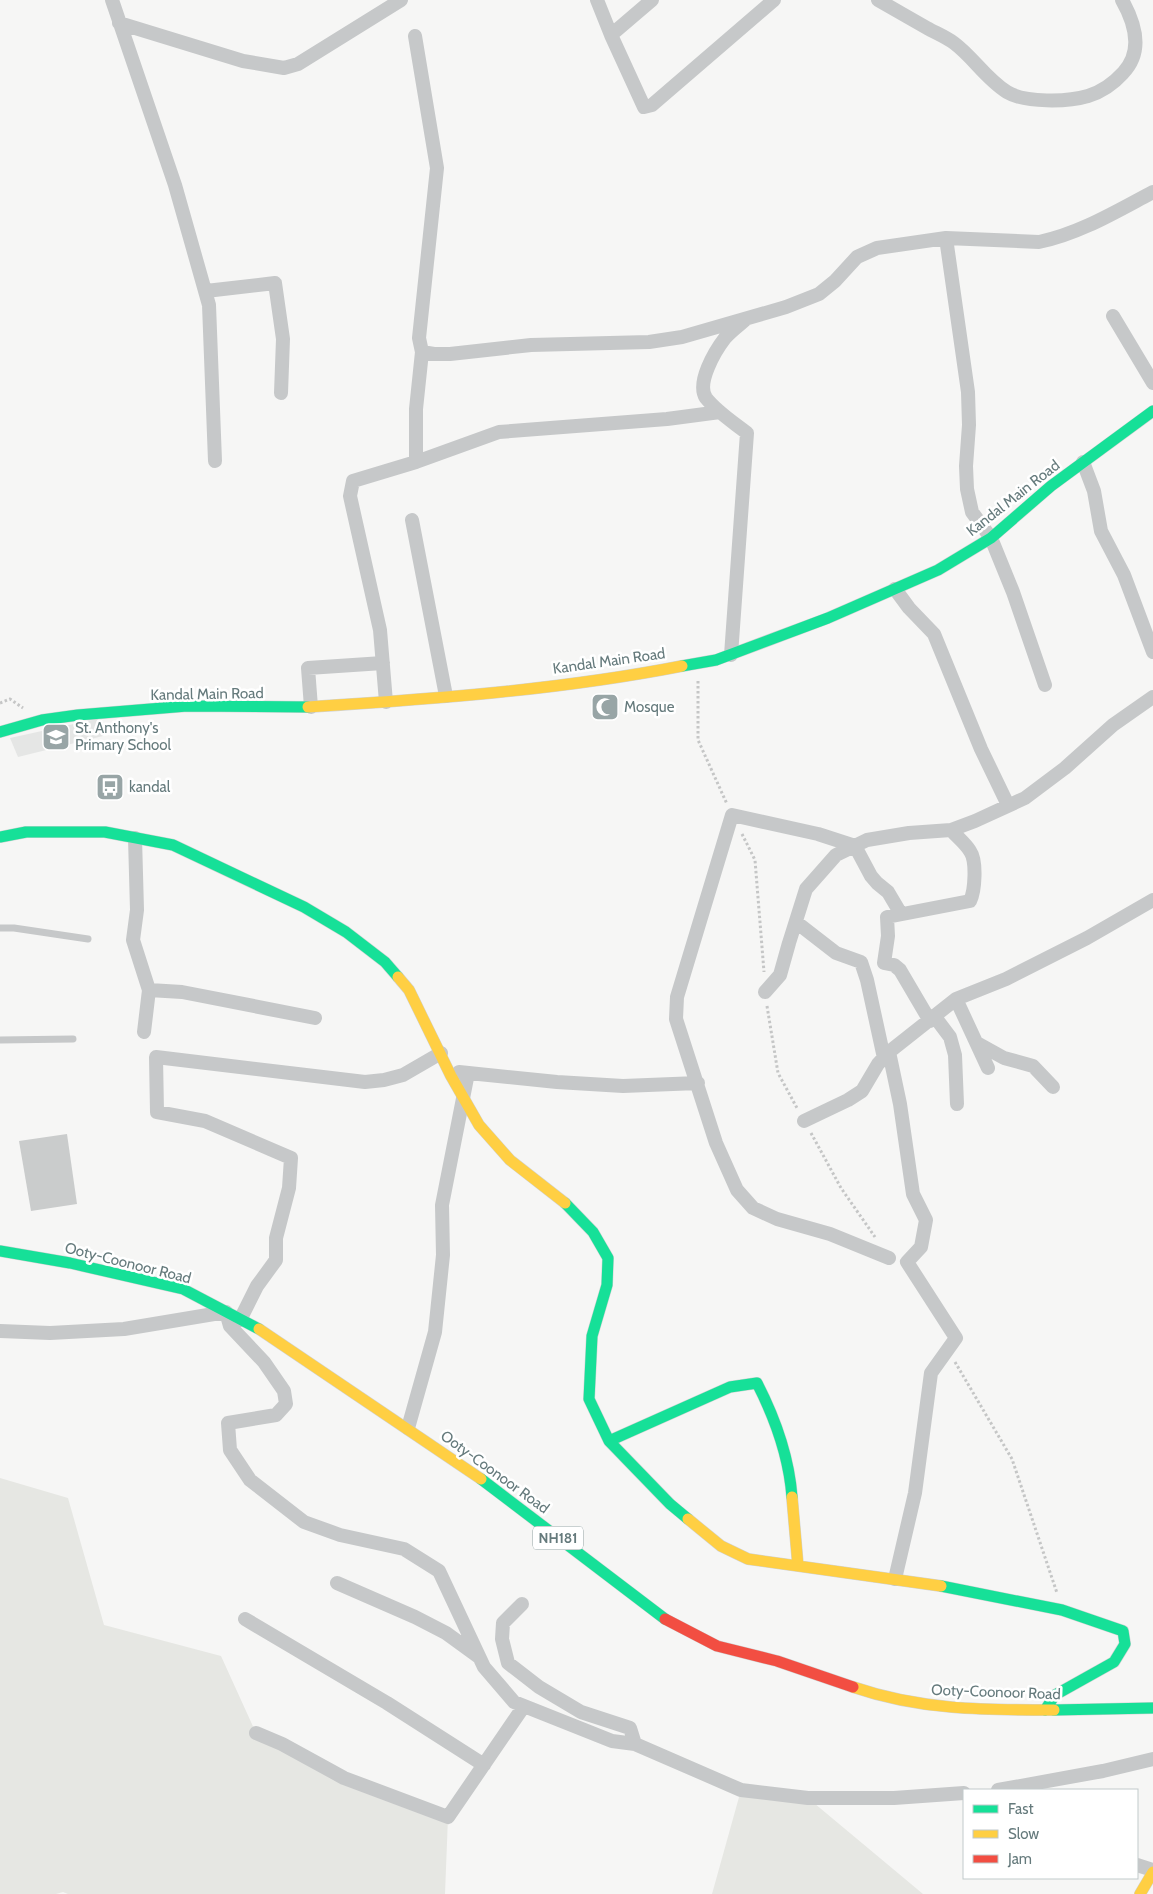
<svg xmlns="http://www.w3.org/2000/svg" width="1153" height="1894" font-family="Cabin,sans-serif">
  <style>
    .built { fill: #e5e6e5 }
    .green { fill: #e6e7e3 }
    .building { fill: #cacccc }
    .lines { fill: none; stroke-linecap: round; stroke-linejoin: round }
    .fast-casing { stroke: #d0d2d2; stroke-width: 12 }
    .slow-casing { stroke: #d0d2d2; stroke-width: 12 }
    .jam-casing { stroke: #d0d2d2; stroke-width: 12 }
    .path { stroke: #c5c6c6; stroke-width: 3; stroke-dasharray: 2.5 2.5; stroke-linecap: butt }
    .lane { stroke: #c6c8c9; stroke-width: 7 }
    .street { stroke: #c6c8c9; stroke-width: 14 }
    .fast { stroke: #16e098; stroke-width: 11 }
    .slow { stroke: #ffcf43; stroke-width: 11 }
    .jam { stroke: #f24e42; stroke-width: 11 }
    .labels { text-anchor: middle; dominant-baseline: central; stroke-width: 5; stroke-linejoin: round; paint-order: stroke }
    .shield { fill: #fff; stroke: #93a2a3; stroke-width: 1 }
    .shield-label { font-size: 14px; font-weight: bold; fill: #657a7c }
    .street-label { font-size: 15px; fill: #657a7c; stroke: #fff }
    .poi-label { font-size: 15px; fill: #657a7c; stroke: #fff; text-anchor: start }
  </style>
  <rect width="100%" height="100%" fill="#f6f6f5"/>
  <path class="built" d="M101,718L103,736L18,757L10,738Z"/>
  <path class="green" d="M0,1478L68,1498L104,1625L221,1656L256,1733L448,1817L445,1894H68L63,1892L56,1894H0Z
    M741,1790L808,1798L923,1894H712Z"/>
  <path class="building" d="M67,1134L77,1204L31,1211L19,1141Z"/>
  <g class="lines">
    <defs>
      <path id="fast" d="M682,666L716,660L828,618L938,570L991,538L1051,486L1153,411
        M0,732L42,720L78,715L187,706L308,707
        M0,837L26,832H105L173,845L304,907L346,932L385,962L398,977
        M565,1203L593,1232L608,1258L607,1285L592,1336L589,1399L609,1441L670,1504L688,1519
        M0,1251L70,1263L183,1289L259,1329
        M609,1441L730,1387L757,1383C775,1418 789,1457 792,1497
        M481,1479L665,1619
        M941,1586L1062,1610L1123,1631L1125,1644L1114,1662L1055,1695L1045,1710
        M1054,1710L1153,1708"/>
      <path id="slow" d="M308,707C433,699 559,690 682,666
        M398,977L409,990L451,1076L479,1125L510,1160L565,1203
        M259,1329L481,1479
        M792,1497L798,1566
        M688,1519L721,1546L748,1559L941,1586
        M853,1687C920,1710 983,1710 1054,1710
        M1140,1894L1153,1872"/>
      <path id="jam" d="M665,1619L717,1646L777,1661L853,1687"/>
    </defs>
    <use href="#fast" class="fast-casing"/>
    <use href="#slow" class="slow-casing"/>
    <use href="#jam" class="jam-casing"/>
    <path class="path" d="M698,681V740L727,804
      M0,703L10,699L23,708
      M742,834L755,860L764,972
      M767,1006L778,1073L797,1108
      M811,1133L841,1188L875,1237
      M955,1362L1012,1459L1057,1593"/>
    <path class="lane" d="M0,928H14L88,939
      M0,1040L73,1039"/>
    <path class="street" d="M112,0L175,185L209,305L215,461
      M597,0L611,35L644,107L652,105L774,0
      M878,0C894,9 911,19 927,28C936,33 946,37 954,43C973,57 986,79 1007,92C1025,103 1068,102 1088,96C1101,92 1114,83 1123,73C1144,51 1135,23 1122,0
      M119,23L243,61L284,68L298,64L401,0
      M611,35L652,0
      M415,36L437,168L419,338L422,352L434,354H450L531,345L649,342L682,337L786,307L819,294L835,281L857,257L877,248L946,238L1039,242C1079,234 1117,211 1153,192
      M946,238L968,392L969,425L966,466L967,489L972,512L991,538L1013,592L1045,685
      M206,291L275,283L283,339L281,393
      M1113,316L1153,383
      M416,462L499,432L667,419L720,412
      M1083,462L1094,491L1101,531L1124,575L1153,652
      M412,520L446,696
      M895,589L909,608L934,634L981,749L1008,805
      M731,655L747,433C733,422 717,412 706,398C696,383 715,351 725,338C730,332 738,326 745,320
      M386,702L380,630L350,496L353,481L416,462V409L422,352
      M311,707L308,668L383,663
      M135,838L137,910L133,940L149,990L144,1032
      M796,922L836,953L861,962L867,980L884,1058
      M149,990L182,992L315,1018
      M765,992L780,975L789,943L806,889L836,855L867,840L909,833L951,830L975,821L1025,798L1065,768L1113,725L1153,697
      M956,999L988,1068
      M935,1017L950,1037L955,1055L957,1104
      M930,1021L900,970L894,965L884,963L888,936L887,917L970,901C975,891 977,861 970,851C965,843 957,837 951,830
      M977,1043L1004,1058L1033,1066L1053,1087
      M889,1052L900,1104L913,1194L926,1220L921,1247L907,1262L956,1338L931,1373L915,1493L895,1579
      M459,1072L557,1082L623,1086L698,1083
      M804,1121L848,1100L862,1091L878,1064L889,1052L956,999L1006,979L1087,938L1153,900
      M889,1258L830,1234L777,1219L753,1208L737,1190L716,1143L676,1019L677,997L732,815L818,834L855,846L871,876L877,883L888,892L901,914
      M240,1320L257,1286L276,1260V1238L289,1188L291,1158L205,1121L157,1112L156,1057L365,1082L384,1080L403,1075L441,1053
      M0,1331L50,1333L124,1329L226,1312L230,1326L264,1362L284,1391L286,1404L276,1415L228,1423L230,1450L250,1480L304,1522L340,1535L404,1549L439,1571L484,1667L514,1702L612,1741L635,1744L630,1728L581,1712L539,1687L508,1663L502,1639L503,1623L522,1604
      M408,1428L435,1332L443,1255L442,1205L468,1073
      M337,1583L415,1617L446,1633L479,1657
      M245,1619L387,1703L484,1765
      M256,1733L282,1744L344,1778L448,1817L524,1706
      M635,1744L741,1790L808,1798H894L964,1793
      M998,1790L1103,1771L1153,1759
      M1137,1865L1153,1870"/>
    <use href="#fast" class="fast"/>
    <use href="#slow" class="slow"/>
    <use href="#jam" class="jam"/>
  </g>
  <defs>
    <symbol id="mosque-square" viewBox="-11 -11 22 22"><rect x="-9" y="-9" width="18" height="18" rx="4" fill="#98a5a6" stroke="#fff"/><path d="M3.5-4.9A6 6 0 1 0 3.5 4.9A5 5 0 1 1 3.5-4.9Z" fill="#fff"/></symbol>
    <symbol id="school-square" viewBox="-11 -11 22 22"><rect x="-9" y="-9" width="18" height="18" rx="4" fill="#98a5a6" stroke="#fff"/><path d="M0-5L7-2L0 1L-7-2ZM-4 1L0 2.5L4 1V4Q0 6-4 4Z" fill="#fff"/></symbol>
    <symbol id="bus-square" viewBox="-11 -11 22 22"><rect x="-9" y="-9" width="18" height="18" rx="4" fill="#98a5a6" stroke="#fff"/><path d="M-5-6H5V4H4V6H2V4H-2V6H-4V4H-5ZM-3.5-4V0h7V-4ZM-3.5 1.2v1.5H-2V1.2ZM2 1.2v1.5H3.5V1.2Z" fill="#fff"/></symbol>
  </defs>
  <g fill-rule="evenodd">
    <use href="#mosque-square" x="589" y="691" width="32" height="32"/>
    <use href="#school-square" x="40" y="721" width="32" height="32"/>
    <use href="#bus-square" x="94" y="771" width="32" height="32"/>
  </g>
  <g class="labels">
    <rect class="shield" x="533" y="1526.5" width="50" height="23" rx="4"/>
    <g class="shield-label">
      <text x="558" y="1538">NH181</text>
    </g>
    <g class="street-label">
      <text transform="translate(1013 498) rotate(-38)">Kandal Main Road</text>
      <text transform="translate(609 661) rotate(-8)">Kandal Main Road</text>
      <text transform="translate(207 694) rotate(-1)">Kandal Main Road</text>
      <text transform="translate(128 1263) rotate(14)">Ooty-Coonoor Road</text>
      <text transform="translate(495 1472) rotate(36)">Ooty-Coonoor Road</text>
      <text transform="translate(996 1692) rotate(2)">Ooty-Coonoor Road</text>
    </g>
    <g class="poi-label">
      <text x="624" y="707">Mosque</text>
      <text x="75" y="728">St. Anthony's<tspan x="75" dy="17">Primary School</tspan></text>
      <text x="129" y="787">kandal</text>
    </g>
  </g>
  <rect x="963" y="1789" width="175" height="90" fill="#ffffff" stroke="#c1cacb"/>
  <rect x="973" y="1805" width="25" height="8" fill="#16e098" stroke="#c1cacb"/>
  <text x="1008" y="1814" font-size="15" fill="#657a7c">Fast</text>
  <rect x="973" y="1830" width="25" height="8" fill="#ffcf43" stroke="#c1cacb"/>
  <text x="1008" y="1839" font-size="15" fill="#657a7c">Slow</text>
  <rect x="973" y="1855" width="25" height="8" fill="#f24e42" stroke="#c1cacb"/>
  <text x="1008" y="1864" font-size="15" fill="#657a7c">Jam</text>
</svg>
